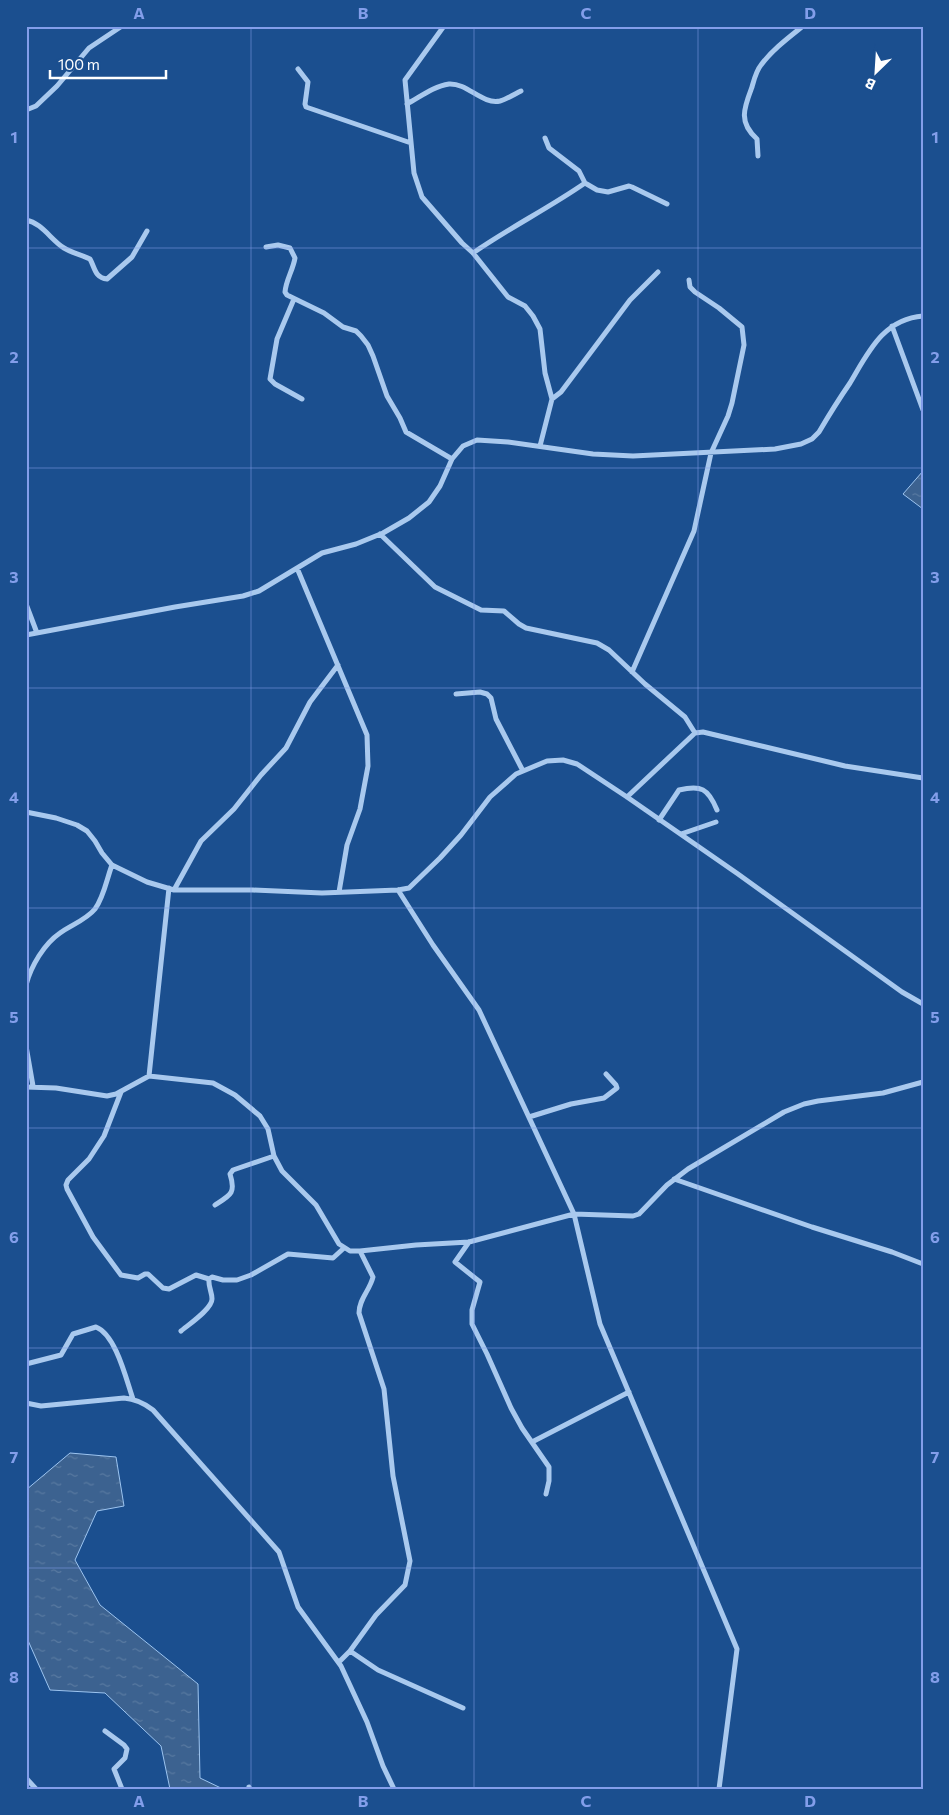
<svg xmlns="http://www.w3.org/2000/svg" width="949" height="1815" font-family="Commissioner,sans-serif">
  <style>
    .water { fill: url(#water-ripples); stroke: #9cc4f0 }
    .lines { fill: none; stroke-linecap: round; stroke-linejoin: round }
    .street { stroke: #a9c9ee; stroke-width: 5 }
    .grid { fill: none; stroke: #839eea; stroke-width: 1; stroke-opacity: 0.55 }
    .neatline { fill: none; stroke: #839eea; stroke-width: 2 }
    .grid-label { font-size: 16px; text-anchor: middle; font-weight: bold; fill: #839eea }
  </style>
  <defs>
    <pattern id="water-ripples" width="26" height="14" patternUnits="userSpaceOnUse" patternTransform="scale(1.25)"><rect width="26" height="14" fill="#3c6290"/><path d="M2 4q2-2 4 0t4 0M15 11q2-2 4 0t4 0" fill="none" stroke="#597aa1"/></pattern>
  </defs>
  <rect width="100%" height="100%" fill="#1b4f8f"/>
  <path class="water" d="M923,471V509L903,494Z
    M70,1453L116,1457L124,1506L97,1511L75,1560L100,1605L198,1684L200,1778L223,1789H170L161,1746L105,1693L50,1690L26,1636V1490Z"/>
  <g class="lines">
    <path class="street" d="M444,26L405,80L414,173L422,197L462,243L473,253L508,297L525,306L533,316L540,329L545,373L552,399L540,446
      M298,69L308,82L305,104L306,107L411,143
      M407,104C420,97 434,86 449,84C468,83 482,105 500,101C507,99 515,94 521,91
      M26,110L36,106L57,86L89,48L122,26
      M545,138L549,148L579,171L585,183L597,190L608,192L629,186L632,187L667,204
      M758,156L757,139C738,122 744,108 752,87C754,80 756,71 761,65C772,50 788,38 803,26
      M26,220C42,223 51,240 64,248C72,253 82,255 90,259C95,268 95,278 107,279L132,257L147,231
      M266,247L278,245L290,248L295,258C293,270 286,280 285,292L287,295L324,313L343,327L356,331L361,336L368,345L373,356L387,396L400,418L406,432L452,459
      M473,253C509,228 549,208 585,183
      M294,299L277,339L270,379L275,384L302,399
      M892,326L923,410
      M552,399L561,392L630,300L658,272
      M380,534L435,587L481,610L504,611L519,624L526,628L597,643L609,650L645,684L685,717L695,733
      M297,568L367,735L368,766L360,809L347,845L339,892
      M26,604L37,633
      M26,635L175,607L243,596L259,591L322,553L356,544L383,533L409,518L429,502L440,486L452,459L463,446L477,440L508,442L593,454L633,456L775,449L801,444L812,439L819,432C829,415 839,399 850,383C868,353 883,319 923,316
      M632,672L694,531L711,453L728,416L732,403L744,345L742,327L719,308L695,292L690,287L689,280
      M456,694L480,692L487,694L491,698L496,719L523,771
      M627,797L695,733L703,732L845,766L923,778
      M26,812L56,818L77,825L87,831L95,841L102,853L112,865L147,882L174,890H253L322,893L398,890L409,888L440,858L461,835L490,797L516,774L547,761L563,760L577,764L627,797L738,874L902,992L923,1004
      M659,820L679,790C701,785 708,788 717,810
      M681,834L716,822
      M174,890L201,841L234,809L261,775L286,748L310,702L338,665
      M398,890L433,945L479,1010L574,1214L600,1324L737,1649L719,1789
      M26,985C31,966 44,944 60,933C71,925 86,920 95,909C104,897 107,878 112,865
      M26,1046L33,1086
      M149,1076L169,888
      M26,1087L56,1088L107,1096L116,1094L149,1076L213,1083L235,1095L260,1116L268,1129L274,1156L282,1171L316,1205L339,1244L350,1251H360L416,1245L469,1242L574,1214L633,1216L639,1214L667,1185L688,1169L784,1112L804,1104L818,1101L883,1093L923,1082
      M121,1092L104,1136L89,1159L68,1180L66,1185L67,1189L93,1237L121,1275L138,1278L145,1274H148L163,1288L169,1289L196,1275L209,1279
      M529,1117L571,1104L604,1098L617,1088L616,1085L606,1074
      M674,1179L812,1227L892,1252L923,1264
      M215,1205C231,1195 236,1193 230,1174L233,1170L274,1156
      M469,1242L455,1262L480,1282L472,1310V1324L487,1354L511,1408L522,1428L549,1467V1481L546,1494
      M181,1331C188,1325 212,1309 212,1299C212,1292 208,1286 209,1279L212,1277L223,1280H237L251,1275L288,1254L333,1258L344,1248
      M26,1364L61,1355L73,1334L96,1327C116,1335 126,1379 133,1399
      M26,1403L41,1406L124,1398C136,1399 144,1403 153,1410L279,1552L298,1607L341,1666L367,1722L383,1766L394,1789
      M532,1442L629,1392
      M350,1651L378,1670L463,1708
      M339,1662L350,1651L376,1615L405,1585L410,1561L393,1476L384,1389L359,1313C359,1299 370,1290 373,1277L360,1251
      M105,1731L124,1745L127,1749L125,1758L114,1769L122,1789
      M26,1778L36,1789
      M249,1787L250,1789"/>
  </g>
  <path class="grid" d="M251,26V1789M474,26V1789M698,26V1789M26,248H923M26,468H923M26,688H923M26,908H923M26,1128H923M26,1348H923M26,1568H923"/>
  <rect width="949" height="1815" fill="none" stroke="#1b4f8f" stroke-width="55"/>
  <g transform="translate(876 72) rotate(205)" stroke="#1b4f8f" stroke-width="4" paint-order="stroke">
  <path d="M0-4L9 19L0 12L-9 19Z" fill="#ffffff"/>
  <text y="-8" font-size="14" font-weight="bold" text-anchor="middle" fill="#ffffff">B</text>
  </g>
  <path d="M50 70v8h116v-8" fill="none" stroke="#ffffff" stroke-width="2.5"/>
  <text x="58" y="70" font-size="15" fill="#ffffff" stroke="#1b4f8f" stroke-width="4" paint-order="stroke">100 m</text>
  <rect x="28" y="28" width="894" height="1760" class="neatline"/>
  <g class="grid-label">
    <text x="139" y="19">A</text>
    <text x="363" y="19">B</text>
    <text x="586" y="19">C</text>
    <text x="810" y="19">D</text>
    <text x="14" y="143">1</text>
    <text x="935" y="143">1</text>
    <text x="14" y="363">2</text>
    <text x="935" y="363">2</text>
    <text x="14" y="583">3</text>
    <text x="935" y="583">3</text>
    <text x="14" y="803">4</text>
    <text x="935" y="803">4</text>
    <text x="14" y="1023">5</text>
    <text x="935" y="1023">5</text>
    <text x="14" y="1243">6</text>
    <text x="935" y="1243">6</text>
    <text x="14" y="1463">7</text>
    <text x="935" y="1463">7</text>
    <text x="14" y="1683">8</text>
    <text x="935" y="1683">8</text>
    <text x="139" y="1807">A</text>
    <text x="363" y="1807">B</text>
    <text x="586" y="1807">C</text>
    <text x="810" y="1807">D</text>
  </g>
</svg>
